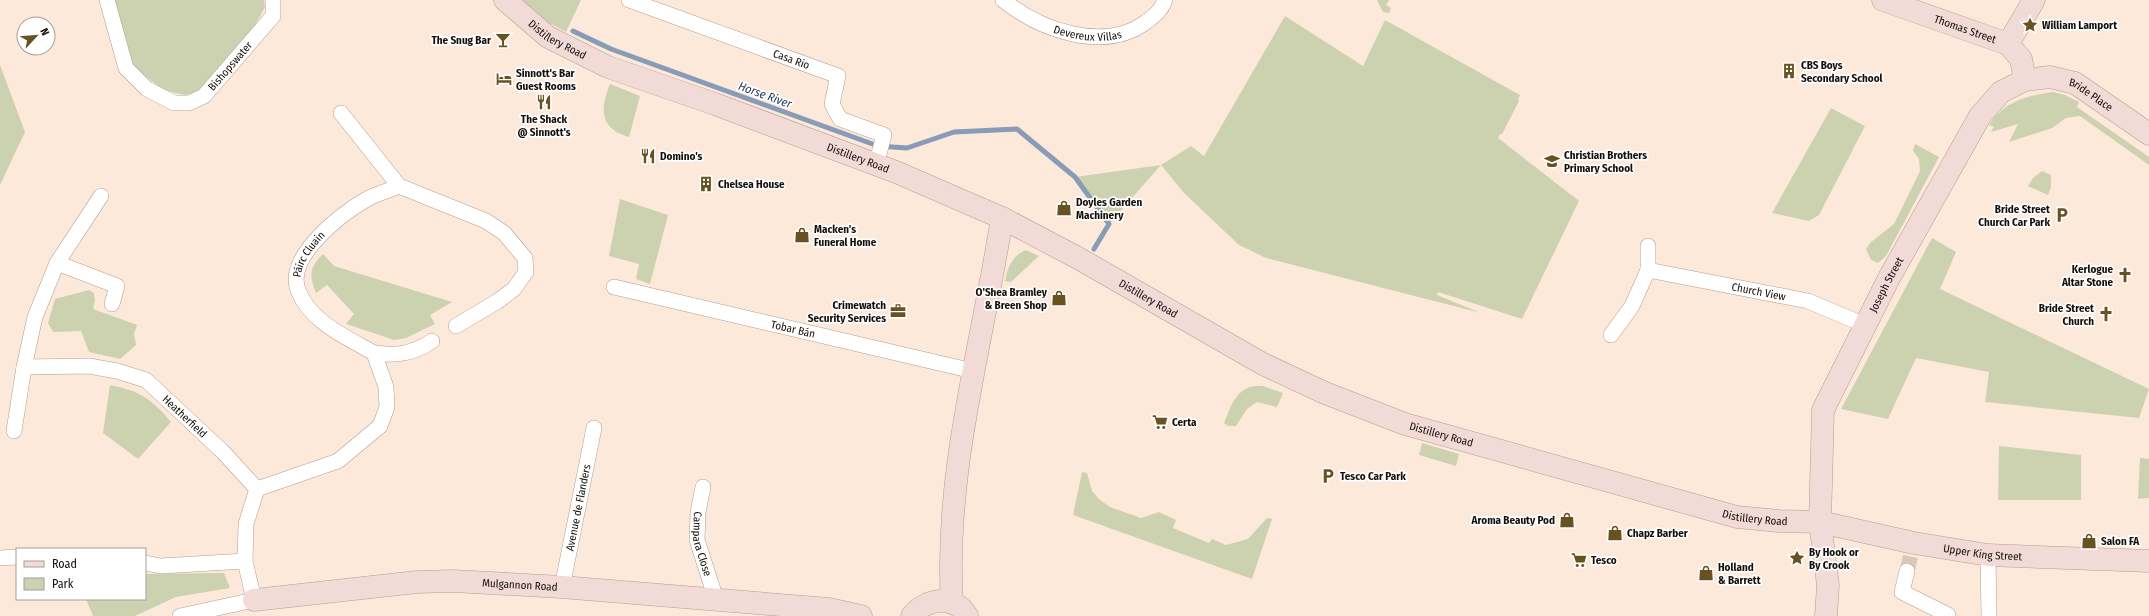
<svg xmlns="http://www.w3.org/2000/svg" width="2149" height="616" font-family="'Fira Sans Condensed',sans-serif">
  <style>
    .green { fill: #ccd2b0 }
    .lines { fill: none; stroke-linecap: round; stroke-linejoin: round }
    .stream { stroke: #889cb8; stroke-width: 5 }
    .street-tunnel { stroke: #dac8bb; stroke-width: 15; stroke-dasharray: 15 8; stroke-linecap: butt }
    .street-casing { stroke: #b19f90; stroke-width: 16 }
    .secondary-casing { stroke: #b19f90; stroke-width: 23 }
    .street { stroke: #fff; stroke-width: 15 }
    .secondary { stroke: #f2dad7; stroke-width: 22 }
    .labels { text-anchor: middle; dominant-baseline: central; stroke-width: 3.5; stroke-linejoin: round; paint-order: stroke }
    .poi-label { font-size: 11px; font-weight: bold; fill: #150f09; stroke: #fff; text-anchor: start }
    .street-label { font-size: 11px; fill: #150f09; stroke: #fff }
    .water-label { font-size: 12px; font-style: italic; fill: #1b385e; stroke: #fff }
  </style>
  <rect width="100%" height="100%" fill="#fde9da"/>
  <path class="green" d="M115,0H264L265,7L255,25L198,92L184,95L163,90L132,65Z
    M522,0H581L566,32L540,18Z
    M1377,0H1389L1386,5L1391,8L1389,13L1383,12Z
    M1285,16L1363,66L1385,20L1520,95L1518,100L1519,101L1502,134H1500L1498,138L1579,201L1522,319L1438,292L1437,295L1481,313L1266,258L1239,245L1184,193L1161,165L1109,224L1075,177L1161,165L1191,146L1204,156Z
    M0,65L25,132L0,185Z
    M610,84L640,96L629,137C599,128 600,109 610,84Z
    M2053,92L2065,95L2079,102L2077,107L2149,157V165L2080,116L2066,118L2052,128L2009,142L2018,124L1991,132L1994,127L1989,125C2004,101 2026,96 2053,92Z
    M1831,108L1865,126L1819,215L1809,221L1772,213Z
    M1915,144L1939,157L1886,256L1878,263L1871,260L1866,249L1871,242L1894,224L1920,171L1919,159L1913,151Z
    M2042,171L2051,175V187L2048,195L2028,186L2033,178Z
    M620,199L668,215L650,284L636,279L639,264L609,256Z
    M1932,238L1956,252L1940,289L2149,389L2139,418L1985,402L1989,372L1916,358L1888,419L1841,409Z
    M1026,250L1039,256L1011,282L1005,281C1008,266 1012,256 1026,250Z
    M323,254L334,266L452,302L430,315L435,324L406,338L394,340L346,324L354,314L327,285L316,293C309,275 309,268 323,254Z
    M89,290L94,293L95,300L93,309L137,325L134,334L136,345L120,359L89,352L81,331L53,332L48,323L55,299Z
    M110,385C140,391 152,399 171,422L138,459L103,433Z
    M1255,386H1263L1283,393L1277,407L1257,402L1247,409L1236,426H1228L1224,423C1231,407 1235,389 1255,386Z
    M1422,443L1459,454L1456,466L1419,455Z
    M1999,446L2081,455V500H1998Z
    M2140,458L2149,459V498L2138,499Z
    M1082,472L1087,473L1092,491L1100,500L1110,507L1141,518L1159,512L1176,520L1173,528L1209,543L1212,539L1226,545L1248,539L1267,518L1272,519L1252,579L1073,515Z
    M224,573L230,588L176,597L135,616H93L86,599H145V574Z"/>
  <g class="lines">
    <path class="stream" d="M573,31L611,49L878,146L907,148L954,132L1017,129L1075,177L1109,224L1094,249"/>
    <path class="street-tunnel" d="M1907,571L1912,550"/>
    <defs>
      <g id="street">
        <path id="s1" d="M107,0L126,68L147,89L174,103H189L204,96L273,16V0"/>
        <path id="s2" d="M629,0L838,76L832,104L840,119L884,135L876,165"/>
        <path id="s3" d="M1003,0C1040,30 1104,53 1146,22C1155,15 1161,11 1165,0"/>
        <path d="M341,113L399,186"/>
        <path d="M1648,246V270"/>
        <path d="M57,263L117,286L112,304"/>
        <path id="s4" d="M614,287L973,371"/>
        <path id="s5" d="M1611,335L1632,306L1648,270L1808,301L1865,325"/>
        <path d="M374,353C396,356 413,354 432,341"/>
        <path id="s6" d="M24,367L89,366L117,371L146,380L223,452L257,489L246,524L245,561L254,600L180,616"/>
        <path d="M14,431L24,367L35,317L57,263L101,196"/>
        <path id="s7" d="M703,487L698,512L697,540L716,599"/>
        <path id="s8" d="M257,489L338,461L380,426L387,407L386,387L374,353C346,337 310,322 298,290C285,256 345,210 371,197C380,193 390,190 399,186L486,221L504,233L525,258L526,272L514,289L498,301L456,326"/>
        <path d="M1988,555L1989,616"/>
        <path d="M0,558L17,557"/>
        <path d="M145,563L161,566L245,561"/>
        <path d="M1907,571L1902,592L1948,615"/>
        <path id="s9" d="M562,587L594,428"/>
      </g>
      <g id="secondary">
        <path id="s10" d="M505,0L548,37L608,67L715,104L896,172L1002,218L1078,258L1263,364L1325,393L1405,424L1737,517L1779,521L1820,522L1914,543L1988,555L2149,561"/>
        <path id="s11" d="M1883,0L2008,44L2021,59L2025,80"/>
        <path d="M2008,44L2034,0"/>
        <path id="s12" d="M254,600L417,582L453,581L562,587L829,609L861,616"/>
        <path d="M952,603C944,472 982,346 1002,218"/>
        <path d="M912,616C926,598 955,594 967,616"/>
        <path id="s13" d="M1826,616L1828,585L1820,522L1823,410L1889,278L1980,116L2001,92L2025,80L2050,77L2075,83L2149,134"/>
      </g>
    </defs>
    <use href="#street" class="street-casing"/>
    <use href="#secondary" class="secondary-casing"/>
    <use href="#street" class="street"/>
    <use href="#secondary" class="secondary"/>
  </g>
  <defs>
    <symbol id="sight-bare" viewBox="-9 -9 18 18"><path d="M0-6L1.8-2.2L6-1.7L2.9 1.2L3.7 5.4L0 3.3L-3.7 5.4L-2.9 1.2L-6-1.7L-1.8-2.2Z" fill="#695222" stroke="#fff" stroke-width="2.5" paint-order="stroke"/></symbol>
    <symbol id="bar-bare" viewBox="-9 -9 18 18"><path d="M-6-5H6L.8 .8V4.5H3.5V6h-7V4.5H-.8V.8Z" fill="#695222" stroke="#fff" stroke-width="2.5" paint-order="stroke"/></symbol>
    <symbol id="building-bare" viewBox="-9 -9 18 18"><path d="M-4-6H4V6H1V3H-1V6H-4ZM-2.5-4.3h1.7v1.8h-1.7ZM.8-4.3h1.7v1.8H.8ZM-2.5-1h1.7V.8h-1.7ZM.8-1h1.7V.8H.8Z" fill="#695222" stroke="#fff" stroke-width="2.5" paint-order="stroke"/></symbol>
    <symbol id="hotel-bare" viewBox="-9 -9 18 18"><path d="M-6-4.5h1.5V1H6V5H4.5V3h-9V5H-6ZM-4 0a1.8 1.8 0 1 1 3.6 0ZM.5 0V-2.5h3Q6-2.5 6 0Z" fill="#695222" stroke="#fff" stroke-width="2.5" paint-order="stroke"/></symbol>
    <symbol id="restaurant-bare" viewBox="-9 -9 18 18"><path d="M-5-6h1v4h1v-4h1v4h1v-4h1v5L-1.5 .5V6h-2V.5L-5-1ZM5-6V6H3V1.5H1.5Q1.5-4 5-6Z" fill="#695222" stroke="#fff" stroke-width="2.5" paint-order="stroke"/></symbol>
    <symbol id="school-bare" viewBox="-9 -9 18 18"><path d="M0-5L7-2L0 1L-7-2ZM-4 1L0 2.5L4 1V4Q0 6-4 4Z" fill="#695222" stroke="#fff" stroke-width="2.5" paint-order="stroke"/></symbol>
    <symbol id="shop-bare" viewBox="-9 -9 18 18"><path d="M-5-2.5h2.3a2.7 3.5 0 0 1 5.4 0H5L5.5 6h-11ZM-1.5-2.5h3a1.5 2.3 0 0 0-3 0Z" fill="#695222" stroke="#fff" stroke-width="2.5" paint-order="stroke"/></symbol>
    <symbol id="parking-bare" viewBox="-9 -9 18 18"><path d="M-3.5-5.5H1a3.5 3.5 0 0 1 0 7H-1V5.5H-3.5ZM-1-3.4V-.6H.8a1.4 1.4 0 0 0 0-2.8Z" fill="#695222" stroke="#fff" stroke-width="2.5" paint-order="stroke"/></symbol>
    <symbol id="church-bare" viewBox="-9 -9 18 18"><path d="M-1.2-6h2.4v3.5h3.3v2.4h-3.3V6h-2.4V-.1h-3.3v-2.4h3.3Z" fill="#695222" stroke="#fff" stroke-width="2.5" paint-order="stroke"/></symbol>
    <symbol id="office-bare" viewBox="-9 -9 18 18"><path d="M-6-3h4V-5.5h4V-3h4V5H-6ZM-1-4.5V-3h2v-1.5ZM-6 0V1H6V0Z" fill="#695222" stroke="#fff" stroke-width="2.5" paint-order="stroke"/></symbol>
    <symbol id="supermarket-bare" viewBox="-9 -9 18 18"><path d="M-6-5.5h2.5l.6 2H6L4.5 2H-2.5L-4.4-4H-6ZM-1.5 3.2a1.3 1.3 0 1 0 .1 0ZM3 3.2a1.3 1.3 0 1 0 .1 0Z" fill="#695222" stroke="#fff" stroke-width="2.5" paint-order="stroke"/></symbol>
  </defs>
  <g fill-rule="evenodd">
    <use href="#sight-bare" x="2019" y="14" width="22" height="22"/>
    <use href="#bar-bare" x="492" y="29" width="22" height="22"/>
    <use href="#building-bare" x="1778" y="60" width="22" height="22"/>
    <use href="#hotel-bare" x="493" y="68" width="22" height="22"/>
    <use href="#restaurant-bare" x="533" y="91" width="22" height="22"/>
    <use href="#restaurant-bare" x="637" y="145" width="22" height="22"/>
    <use href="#school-bare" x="1541" y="150" width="22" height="22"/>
    <use href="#building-bare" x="695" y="173" width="22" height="22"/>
    <use href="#shop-bare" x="1053" y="197" width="22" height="22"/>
    <use href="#parking-bare" x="2051" y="204" width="22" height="22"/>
    <use href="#shop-bare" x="791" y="224" width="22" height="22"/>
    <use href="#church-bare" x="2114" y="264" width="22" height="22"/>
    <use href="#shop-bare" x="1048" y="287" width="22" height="22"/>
    <use href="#office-bare" x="887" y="300" width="22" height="22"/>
    <use href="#church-bare" x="2095" y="303" width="22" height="22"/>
    <use href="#supermarket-bare" x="1149" y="411" width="22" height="22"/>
    <use href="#parking-bare" x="1317" y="465" width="22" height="22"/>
    <use href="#shop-bare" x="1556" y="509" width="22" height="22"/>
    <use href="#shop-bare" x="1604" y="522" width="22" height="22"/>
    <use href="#shop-bare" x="2078" y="530" width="22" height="22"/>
    <use href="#sight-bare" x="1786" y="547" width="22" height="22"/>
    <use href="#supermarket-bare" x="1568" y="549" width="22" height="22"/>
    <use href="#shop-bare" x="1695" y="562" width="22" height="22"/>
  </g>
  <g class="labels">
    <g class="poi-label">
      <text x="2042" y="25">William Lamport</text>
      <text x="491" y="40" text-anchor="end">The Snug Bar</text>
      <text x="1801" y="65">CBS Boys<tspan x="1801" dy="13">Secondary School</tspan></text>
      <text x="516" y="73">Sinnott's Bar<tspan x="516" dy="13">Guest Rooms</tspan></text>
      <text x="544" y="119" text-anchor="middle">The Shack<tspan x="544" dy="13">@ Sinnott's</tspan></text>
      <text x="1564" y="155">Christian Brothers<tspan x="1564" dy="13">Primary School</tspan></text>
      <text x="660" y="156">Domino's</text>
      <text x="718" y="184">Chelsea House</text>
      <text x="1076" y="202">Doyles Garden<tspan x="1076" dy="13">Machinery</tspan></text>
      <text x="2050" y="209" text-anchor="end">Bride Street<tspan x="2050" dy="13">Church Car Park</tspan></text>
      <text x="814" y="229">Macken's<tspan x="814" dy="13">Funeral Home</tspan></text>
      <text x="2113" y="269" text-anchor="end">Kerlogue<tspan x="2113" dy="13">Altar Stone</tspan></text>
      <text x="1047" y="292" text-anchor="end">O'Shea Bramley<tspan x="1047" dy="13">&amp; Breen Shop</tspan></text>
      <text x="886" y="305" text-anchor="end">Crimewatch<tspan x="886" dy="13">Security Services</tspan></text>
      <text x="2094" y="308" text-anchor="end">Bride Street<tspan x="2094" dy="13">Church</tspan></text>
      <text x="1172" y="422">Certa</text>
      <text x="1340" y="476">Tesco Car Park</text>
      <text x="1555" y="520" text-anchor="end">Aroma Beauty Pod</text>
      <text x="1627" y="533">Chapz Barber</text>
      <text x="2101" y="541">Salon FA</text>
      <text x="1809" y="552">By Hook or<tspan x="1809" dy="13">By Crook</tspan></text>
      <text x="1591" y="560">Tesco</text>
      <text x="1718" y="567">Holland<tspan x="1718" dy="13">&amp; Barrett</tspan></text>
    </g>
    <g class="street-label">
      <text stroke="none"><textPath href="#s3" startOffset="93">Devereux Villas</textPath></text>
      <text stroke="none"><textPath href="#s11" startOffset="87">Thomas Street</textPath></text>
      <text stroke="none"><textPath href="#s10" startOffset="66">Distillery Road</textPath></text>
      <text stroke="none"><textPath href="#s2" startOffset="173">Casa Rio</textPath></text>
      <text stroke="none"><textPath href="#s1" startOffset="202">Bishopswater</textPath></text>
      <text stroke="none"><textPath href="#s13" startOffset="669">Bride Place</textPath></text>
      <text stroke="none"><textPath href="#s10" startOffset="390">Distillery Road</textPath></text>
      <text stroke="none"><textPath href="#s8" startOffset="357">Páirc Cluain</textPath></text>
      <text stroke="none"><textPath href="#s13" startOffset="347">Joseph Street</textPath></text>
      <text stroke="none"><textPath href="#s5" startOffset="188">Church View</textPath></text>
      <text stroke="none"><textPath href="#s10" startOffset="713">Distillery Road</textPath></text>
      <text stroke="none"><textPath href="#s4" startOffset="184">Tobar Bán</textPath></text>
      <text stroke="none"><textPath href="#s6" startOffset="177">Heatherfield</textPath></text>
      <text stroke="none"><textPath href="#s10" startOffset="1037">Distillery Road</textPath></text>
      <text stroke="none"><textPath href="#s9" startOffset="81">Avenue de Flanders</textPath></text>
      <text stroke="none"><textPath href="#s10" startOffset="1362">Distillery Road</textPath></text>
      <text stroke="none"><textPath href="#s7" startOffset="58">Campara Close</textPath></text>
      <text stroke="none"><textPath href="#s10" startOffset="1593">Upper King Street</textPath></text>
      <text stroke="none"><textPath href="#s12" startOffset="267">Mulgannon Road</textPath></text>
    </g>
    <g class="water-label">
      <text transform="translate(765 95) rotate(20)">Horse River</text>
    </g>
  </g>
  <rect x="16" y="548" width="130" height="52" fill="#ffffff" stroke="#a19f9d"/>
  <rect x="24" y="561" width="20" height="6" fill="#f2dad7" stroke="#a19f9d"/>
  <text x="52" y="568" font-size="12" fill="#150f09">Road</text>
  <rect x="24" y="578" width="20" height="12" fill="#ccd2b0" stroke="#a19f9d"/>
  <text x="52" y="588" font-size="12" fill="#150f09">Park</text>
  <g transform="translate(36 36) rotate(64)"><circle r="19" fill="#ffffff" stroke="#a19f9d"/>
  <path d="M0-3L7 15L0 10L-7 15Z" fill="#695222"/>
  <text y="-6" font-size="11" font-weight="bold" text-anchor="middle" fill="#150f09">N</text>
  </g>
</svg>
